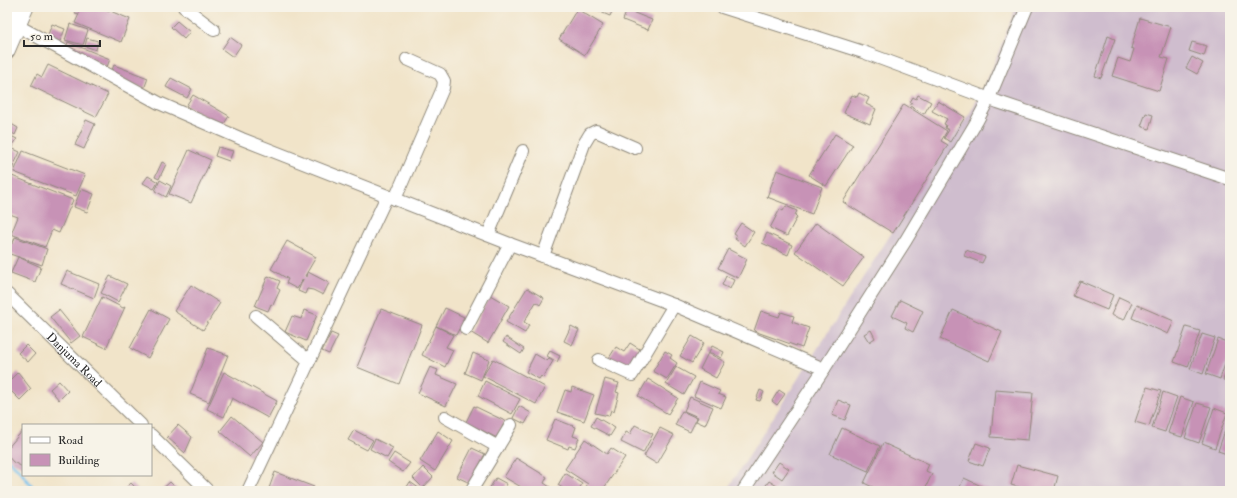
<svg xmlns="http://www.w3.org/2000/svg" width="1237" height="498" font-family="'IM FELL Double Pica',serif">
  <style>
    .industrial { fill: #cfbdce }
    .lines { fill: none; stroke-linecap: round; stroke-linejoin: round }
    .stream { stroke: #74c1ee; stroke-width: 3 }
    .building { fill: #c792b6 }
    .minor-casing { stroke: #8e887a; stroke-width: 14 }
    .major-casing { stroke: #8e887a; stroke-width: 17 }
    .minor { stroke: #fff; stroke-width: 12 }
    .major { stroke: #fff; stroke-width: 15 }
    .labels { text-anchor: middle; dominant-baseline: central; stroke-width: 3; stroke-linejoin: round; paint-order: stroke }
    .street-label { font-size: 12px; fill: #2b2b2b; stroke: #f7f3e8 }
  </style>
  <rect width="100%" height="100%" fill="#f7f3e8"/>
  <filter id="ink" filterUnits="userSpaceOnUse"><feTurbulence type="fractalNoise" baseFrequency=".025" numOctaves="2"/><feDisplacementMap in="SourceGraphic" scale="8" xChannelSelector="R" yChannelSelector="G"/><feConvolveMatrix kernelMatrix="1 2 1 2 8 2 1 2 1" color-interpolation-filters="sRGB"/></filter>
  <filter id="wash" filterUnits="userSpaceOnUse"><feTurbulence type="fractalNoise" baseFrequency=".012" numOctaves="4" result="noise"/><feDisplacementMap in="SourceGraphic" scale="16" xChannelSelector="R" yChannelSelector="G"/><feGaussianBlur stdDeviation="0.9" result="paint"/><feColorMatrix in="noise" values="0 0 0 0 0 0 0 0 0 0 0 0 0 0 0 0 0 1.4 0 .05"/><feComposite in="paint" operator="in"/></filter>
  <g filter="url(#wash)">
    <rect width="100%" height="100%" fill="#f1e4c9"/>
    <path class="industrial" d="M1016,7H1230V491H726L950,142L969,115L990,74Z"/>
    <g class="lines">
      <path class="stream" d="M7,459L17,468L23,475
        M23,475L36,491"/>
    </g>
    <g id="blocks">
      <path class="building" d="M78,7H100L130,19L121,42L75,23L79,14L75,13Z
        M588,7H614L610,16Z
        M577,9L603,25L585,55L559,39Z
        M627,10L652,20L648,30L623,20Z
        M1140,18L1171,27L1161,57L1169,59L1159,91L1112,76L1118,58L1130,62L1134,49L1131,48Z
        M177,21L190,32L184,39L171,27Z
        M52,24L65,29L59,44L46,40Z
        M70,24L88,30L83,45L65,40Z
        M1108,36L1115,39L1101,78L1095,76Z
        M230,37L241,45L233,57L222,49Z
        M87,38L98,41L96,50L85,46Z
        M68,42L110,59L107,67L65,50Z
        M1192,42L1207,46L1204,56L1189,51Z
        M1192,57L1203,63L1197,74L1186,68Z
        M48,65L108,94L96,117L31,86L37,74L42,77Z
        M114,65L148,78L144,89L110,75Z
        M171,78L192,89L187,98L166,87Z
        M859,93L869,98L866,104L876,109L870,124L844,113L852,95L857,97Z
        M193,95L229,116L222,127L186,106Z
        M918,95L931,102L924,114L910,106L912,103L910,102L913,97L916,99Z
        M938,101L965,117L950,142L944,138L949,130L945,128L946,125L944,124L947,119L932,111Z
        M904,104L947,131L941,141L948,145L893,233L843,202Z
        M1146,113L1153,115L1149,129L1141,126Z
        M86,120L95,124L84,149L75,145Z
        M8,122L18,128L15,135L9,131L7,134Z
        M835,134L853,145L826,186L809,175Z
        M9,135L17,139L12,147L7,145V139Z
        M7,146L20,152L11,171L7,169Z
        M218,147L233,151L229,161L215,156Z
        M189,150L211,160L191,203L169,194Z
        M23,151L85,175L76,196L14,172Z
        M162,162L166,164L159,179L155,177Z
        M777,170L822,187L812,214L767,197Z
        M7,174L73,200L59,233L52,230L45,247L11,234L18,217L7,213Z
        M148,176L158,182L154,189L143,183Z
        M160,180L171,186L166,197L155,191Z
        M81,189L94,194L87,212L74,207Z
        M786,206L797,211L795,215L797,217L787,236L770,228L780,209L783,211Z
        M741,223L754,232L745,246L735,239L737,236L734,234Z
        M816,223L864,257L843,286L795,252Z
        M767,233L792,245L788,255L762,243Z
        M15,237L47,249L42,265L7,253L11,243H13Z
        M287,241L316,257L305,276L307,277L308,272L329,283L323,295L313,290L307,289L305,294L298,291L303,279L297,289L286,283L288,279L271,269Z
        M728,249L747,259L738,278L718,268Z
        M966,250L985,257L982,263L964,256Z
        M18,257L41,267L35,282L11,273Z
        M67,271L99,284L94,298L61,284Z
        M110,276L127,284L118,302L101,293Z
        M268,276L280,281L277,288L280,290L273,305L271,304L268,311L255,306Z
        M726,276L734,280L730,289L722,285Z
        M1080,281L1113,295L1107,310L1073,296Z
        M191,285L220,303L203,330L174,311Z
        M527,288L544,298L540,305L536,302L524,322L529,325L525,333L506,322Z
        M490,295L509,306L488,343L470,332Z
        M102,297L123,308L125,307L106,348L83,337Z
        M1119,297L1132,303L1124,320L1111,315Z
        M900,300L923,311L913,332L905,328L907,323L892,316Z
        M1137,305L1174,321L1168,334L1132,318Z
        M445,308L464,317L462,321L466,323L462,330L459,329L456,335L436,326Z
        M151,309L169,319L148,358L130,348Z
        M381,309L422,325L399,384L357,367Z
        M59,310L80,336L71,343L50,317Z
        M304,310L317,315L306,341L285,332L292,316L301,319Z
        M953,310L1002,332L989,361L940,339Z
        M761,311L779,317L781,312L794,316L792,322L809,328L802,348L754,331Z
        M436,326L453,335L446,347L453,350L445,367L422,355Z
        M571,326L579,330L572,345L564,341Z
        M1186,327L1200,331L1188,367L1174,362Z
        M871,330L875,338L869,342L864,334Z
        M331,333L338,336L329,354L322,351Z
        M1202,334L1215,338L1203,374L1190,369Z
        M692,336L704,343L692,363L680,356Z
        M506,337L524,349L521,354L503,342Z
        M1218,339L1230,343V349L1220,379L1206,374Z
        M630,343L641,350L628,370L609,358L616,347L624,352Z
        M26,345L35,354L28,362L18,353Z
        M712,346L724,352L721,358L709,352Z
        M208,348L228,355L209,402L190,394Z
        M550,351L560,356L557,362L547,356Z
        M665,351L672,355L670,358L677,363L667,379L653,371Z
        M473,353L489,360L481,380L465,373Z
        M708,353L725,362L716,378L700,369Z
        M535,354L547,361L549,359L553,361L543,378L541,376L539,379L526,372Z
        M493,359L545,387L536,404L483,376Z
        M1230,361V382L1223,380Z
        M430,367L438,370L436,375L457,384L446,406L418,393Z
        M676,367L694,377L684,395L666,384Z
        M18,372L31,389L20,400L7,387V383Z
        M224,372L277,401L268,418L232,398L224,417L207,409Z
        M605,379L619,383L616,392L619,393L614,412L611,410L609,416L595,413Z
        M648,379L678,398L668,414L638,396Z
        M59,381L68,391L59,400L50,389Z
        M485,381L520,399L512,414L478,396Z
        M700,382L720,391L718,394L726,397L721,408L694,396Z
        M572,387L594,395L584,421L557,412L565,390L571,392Z
        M1147,387L1161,391L1149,426L1135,422Z
        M760,390L764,392L760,401L756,400Z
        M779,390L785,394L777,405L772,401Z
        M995,390L1033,393L1028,440L991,437Z
        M1163,392L1177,397L1165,432L1152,428Z
        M690,397L713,407L705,425L696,421L698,417L684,411Z
        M1180,397L1194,402L1182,437L1168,433Z
        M838,400L851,405L845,420L832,415Z
        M1197,403L1211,407L1199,443L1185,438Z
        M474,406L505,421L497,438L466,422Z
        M519,406L531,413L525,424L513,418Z
        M1214,408L1227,413L1215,448L1202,443Z
        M682,411L697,418L690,432L675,425Z
        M232,416L263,442L250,457L220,431Z
        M1230,416V455L1218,451Z
        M596,417L615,428L610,436L591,426Z
        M555,419L576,427L573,436L579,438L575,448L569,446L568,449L546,440Z
        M178,425L192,437L185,453L167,437Z
        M635,425L653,434L643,453L621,442L626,432L630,434Z
        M660,428L674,435L657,464L644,456Z
        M842,428L880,446L868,471L830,454Z
        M23,430V467L13,462L7,455V449Z
        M354,430L373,440L367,450L348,440Z
        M438,431L453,441L435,471L420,461Z
        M375,439L393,448L387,458L370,449Z
        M585,439L607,454L611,448L625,457L602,491H588L584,489L588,484L565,469Z
        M883,443L929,464L926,471L932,474L924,491H881L864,483Z
        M976,443L990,448L983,466L969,461Z
        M472,448L485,454L470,483L457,477Z
        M394,453L410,463L403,472L388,462Z
        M516,458L547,477L544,483L550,487L548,491H528L504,477Z
        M779,462L789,469L782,479L772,472Z
        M1017,465L1058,476L1054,491H1034L1011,485Z
        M423,467L433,477L423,488L413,478Z
        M275,472L314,487L312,491H268Z
        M565,473L582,484L578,491H567L558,485Z
        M496,478L507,484L503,491H492L489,489Z
        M964,478L992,491H958Z
        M769,481L777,486L774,491H762Z
        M170,482L179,491H160Z
        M410,482L423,491L405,490Z
        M131,483L139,491H123Z"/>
    </g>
  </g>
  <g filter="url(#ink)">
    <use href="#blocks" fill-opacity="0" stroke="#8e887a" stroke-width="1"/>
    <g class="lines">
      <defs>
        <g id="minor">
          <path d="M184,7L214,30"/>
          <path d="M722,7L863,52L998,102L1230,179"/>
          <path d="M18,26L159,103L242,139L510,244L674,305L824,369"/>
          <path d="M395,199L443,88L444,81L440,74L407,59"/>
          <path d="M488,235L523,151"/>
          <path d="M543,256L584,144L590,134L596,131L635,148"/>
          <path id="s1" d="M7,294L141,425"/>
          <path d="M256,316L309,361"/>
          <path d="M466,329L510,244"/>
          <path d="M599,360L632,375L674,305"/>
          <path d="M445,417L498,447"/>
          <path d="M151,435L208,491"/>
          <path d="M248,491L387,196"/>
          <path d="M471,491L511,425"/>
          <path d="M743,491L824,369L906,240L977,121L989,98L1027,7"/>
        </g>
        <path id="major" d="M7,21L13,7
          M7,51L26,7"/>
      </defs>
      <use href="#minor" class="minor-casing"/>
      <use href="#major" class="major-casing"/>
      <use href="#minor" class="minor"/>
      <use href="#major" class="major"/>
    </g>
  </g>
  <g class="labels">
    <g class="street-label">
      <text stroke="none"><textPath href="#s1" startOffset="94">Danjuma Road</textPath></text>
    </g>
  </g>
  <rect width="1237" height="498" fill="none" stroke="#f7f3e8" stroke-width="24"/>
  <rect x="22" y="424" width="130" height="52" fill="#f7f3e8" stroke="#a5a39c"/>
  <rect x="30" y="437" width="20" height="6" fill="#ffffff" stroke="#a5a39c"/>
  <text x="58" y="444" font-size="12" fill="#2b2b2b">Road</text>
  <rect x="30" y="454" width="20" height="12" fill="#c792b6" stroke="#a5a39c"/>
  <text x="58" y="464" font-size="12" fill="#2b2b2b">Building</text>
  <path d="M24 40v6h76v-6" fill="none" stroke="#2b2b2b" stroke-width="2"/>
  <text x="30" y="40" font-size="12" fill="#2b2b2b" stroke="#f7f3e8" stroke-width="3" paint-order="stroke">50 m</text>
</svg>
